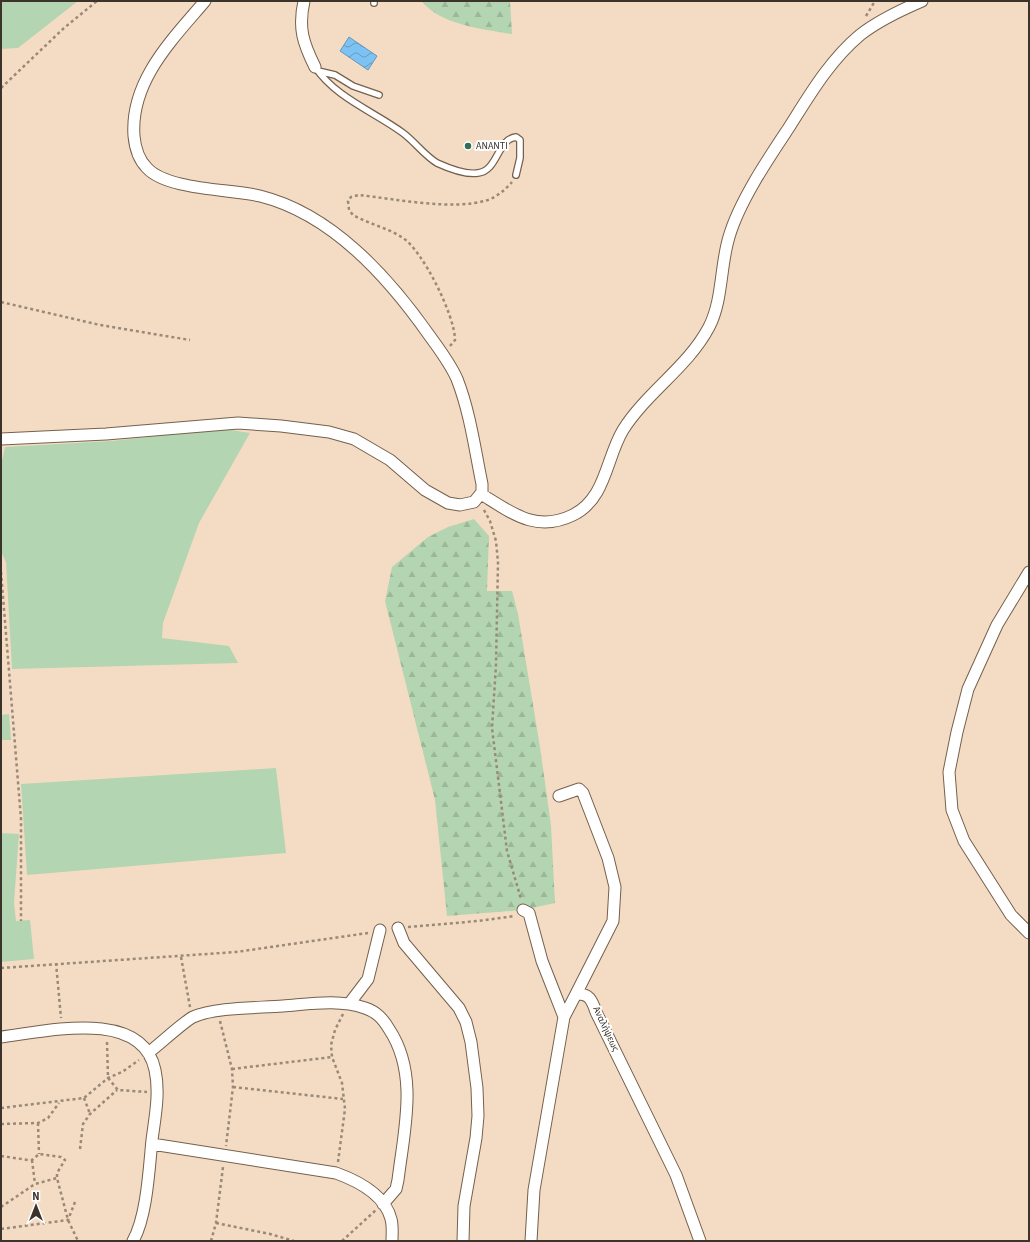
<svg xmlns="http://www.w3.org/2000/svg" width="1030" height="1242" font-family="'Source Sans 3',sans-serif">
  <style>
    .grass { fill: #b4d5b1 }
    .forest { fill: url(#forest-firs) }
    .water { fill: url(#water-waves); stroke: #6997b6 }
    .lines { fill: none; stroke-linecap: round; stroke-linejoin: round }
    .service-casing { stroke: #75604c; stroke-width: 8 }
    .minor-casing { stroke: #75604c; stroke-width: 13 }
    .path { stroke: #998978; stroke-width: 2.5; stroke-dasharray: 3 3; stroke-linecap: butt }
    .service { stroke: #fff; stroke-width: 5.5 }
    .minor { stroke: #fff; stroke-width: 11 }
    .poi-dot { fill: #326e5a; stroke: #fff; stroke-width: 1.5 }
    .labels { text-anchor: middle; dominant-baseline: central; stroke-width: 4; stroke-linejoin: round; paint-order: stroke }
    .poi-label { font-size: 10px; fill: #3c332a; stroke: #fff; text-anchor: start }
    .street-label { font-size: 10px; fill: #3c332a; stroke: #fff }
  </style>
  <defs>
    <pattern id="forest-firs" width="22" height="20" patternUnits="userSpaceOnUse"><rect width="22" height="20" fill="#b4d5b1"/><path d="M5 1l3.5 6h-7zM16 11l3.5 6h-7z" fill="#9cb798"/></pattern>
    <pattern id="water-waves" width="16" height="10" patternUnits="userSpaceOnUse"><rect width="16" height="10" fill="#7cc2f2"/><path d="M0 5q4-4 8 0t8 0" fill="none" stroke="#679ec4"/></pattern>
  </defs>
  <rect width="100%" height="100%" fill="#f4dcc4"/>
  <path class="grass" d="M1,1H78L18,48L1,49Z
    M225,429L250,433L199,523L163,623L162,638L229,646L238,663L12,669L6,562L1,552V465L5,447L111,441Z
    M9,714L11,740H1V715Z
    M276,768L286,853L27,875L21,784Z
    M1,833L19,834L14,903L16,921L30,920L34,959L1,962Z"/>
  <path class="forest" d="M422,1H510L512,34C485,30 438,24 422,1Z
    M474,519L489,536L487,591H512L518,614L540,747L551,825L555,903L523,910L447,916L435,800L385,601L392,567L428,537L448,527Z"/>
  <path class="water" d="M349,37L377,56L368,70L340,51Z"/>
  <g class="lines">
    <defs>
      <path id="service" d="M374,1V3
        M315,67C336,98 373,111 403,133C415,142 424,155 437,163C448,168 466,175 478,173C498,171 497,139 516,137L520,140V158L516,175
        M318,71L335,75L353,86L379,95"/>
      <path id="minor" d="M304,1C298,28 303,43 315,67
        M1,439L106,434L238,423L281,426L329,432L354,439L390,460L425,490L448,503L460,505L474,502L482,492V484C475,450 470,412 457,379C450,363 439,349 429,335C388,277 332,214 260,196C230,189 167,190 147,168C139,160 135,147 134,136C130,81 172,40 205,1
        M481,494C512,513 536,533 573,515C606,499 606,458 623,430C647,392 688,367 709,327C723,300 720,266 729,237C739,202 768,159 788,129C809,96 829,61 860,35C879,20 901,10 922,1
        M1029,572L997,625L968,689L957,732L949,772L952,810L964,841L1011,915L1029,933
        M559,796L579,789L583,793L608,858L615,887L613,921L576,994
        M523,910L529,913L542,961L564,1017
        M398,928L404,943L459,1008L466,1022L471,1042L477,1088L478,1116L476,1138L464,1206L463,1241
        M349,1004L368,979L380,930
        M1,1037C44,1032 142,1007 155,1070C160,1093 155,1117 152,1140C149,1169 147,1216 133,1241
        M148,1053C159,1045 182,1023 193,1017C215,1007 258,1008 283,1006C310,1004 339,999 365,1008C377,1012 383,1019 389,1029C419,1074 404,1130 398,1180L396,1189L383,1204
        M152,1144L336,1173C358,1181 385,1195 391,1219C393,1226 392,1234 392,1241
        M531,1241L534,1190L564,1017L576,994C589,993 592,1000 596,1012L676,1175L700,1241"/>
    </defs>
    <use href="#service" class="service-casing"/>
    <use href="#minor" class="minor-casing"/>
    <path class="path" d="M866,16L875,1
      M1,88L64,28L97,1
      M1,302L100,325L190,340
      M450,346L455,340C455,316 423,251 403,238C388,228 369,224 353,215L349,210L348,201L351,197L359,195C396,199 453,211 488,200C498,196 505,190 512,182
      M484,510L490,521L496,541L498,562L496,665L492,728L507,851L521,899
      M1,572L21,819V921
      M408,927L478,921L515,916
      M181,957L190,1007
      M56,963L61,1018
      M1,968L236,952L368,933
      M220,1021L232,1069L233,1087L226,1146
      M107,1042L108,1078L118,1090L147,1092
      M232,1069L332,1057
      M233,1087L343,1099
      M84,1098L90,1114
      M1,1108L84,1098L108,1078L122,1072L139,1060
      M38,1123L39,1154
      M1,1124L38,1123L48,1118L59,1103
      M80,1149L83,1124L90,1114L117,1090
      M1,1156L28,1160H32L39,1154L61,1157L65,1160L57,1173V1178L68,1220L78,1241
      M32,1160L35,1184
      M338,1162L345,1109L342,1083L332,1057L331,1045L335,1030L343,1014
      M1,1207L35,1184L57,1178
      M216,1223L270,1234L294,1241
      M1,1229L68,1220L75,1202
      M211,1241L216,1223L223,1167
      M342,1241L376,1210"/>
    <use href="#service" class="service"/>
    <use href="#minor" class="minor"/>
  </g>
  <circle class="poi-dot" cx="468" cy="146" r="4"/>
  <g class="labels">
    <g class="poi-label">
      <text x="476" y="146">ΑΝΑΝΤΙ</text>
    </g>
    <g class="street-label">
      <text transform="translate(606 1029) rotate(65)">Αναλήψεως</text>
    </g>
  </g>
  <rect width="1030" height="1242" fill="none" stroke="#3c332a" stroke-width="4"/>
  <g transform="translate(36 1206)" stroke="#ffffff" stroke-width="3" paint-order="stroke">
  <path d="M0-3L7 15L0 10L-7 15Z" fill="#3c332a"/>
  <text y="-6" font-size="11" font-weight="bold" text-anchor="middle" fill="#3c332a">N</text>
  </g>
</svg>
